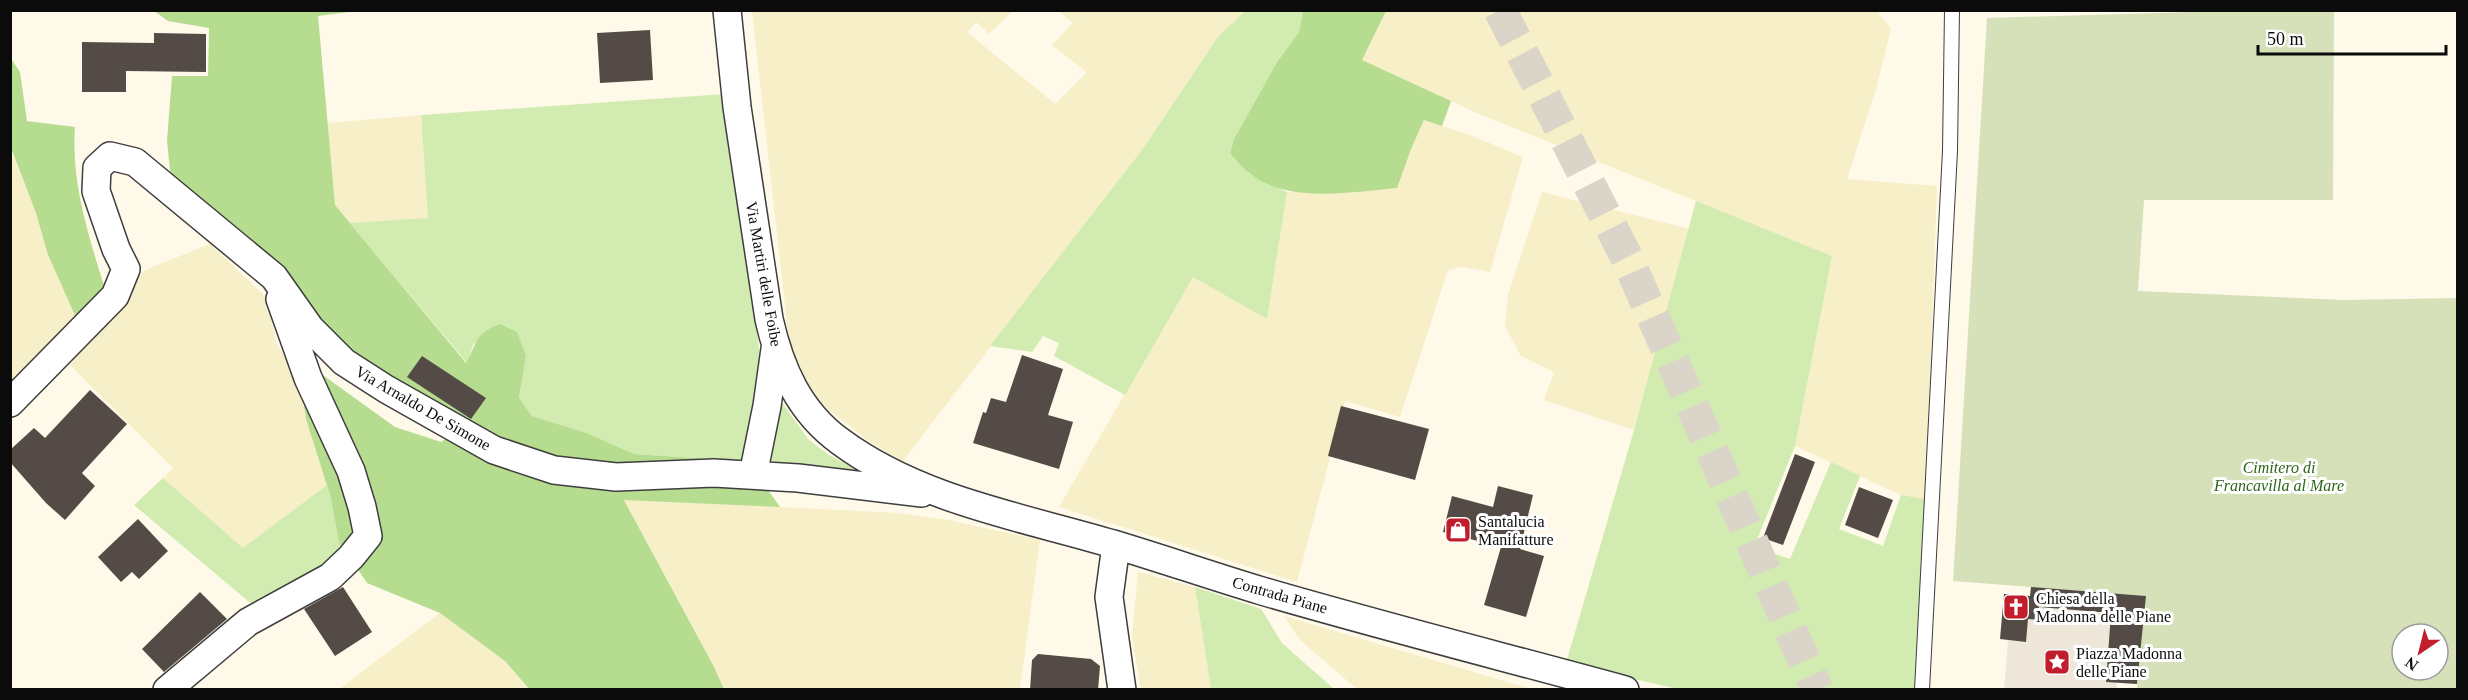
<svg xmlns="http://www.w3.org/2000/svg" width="2468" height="700" font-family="Georgia,serif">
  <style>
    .farmland { fill: #f6efc8 }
    .green { fill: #d2ebb1 }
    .forest { fill: #b6dc90 }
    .cemetery { fill: #d6e1ba; fill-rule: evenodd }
    .plaza { fill: #eee7d9 }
    .building { fill: #544b47 }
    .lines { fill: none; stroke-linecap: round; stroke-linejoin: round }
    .highway-tunnel { stroke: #dad5c8; stroke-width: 33; stroke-dasharray: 33 16; stroke-linecap: butt }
    .lane-casing { stroke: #3e3e3e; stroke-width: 16 }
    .street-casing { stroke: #3e3e3e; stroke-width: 30 }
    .lane { stroke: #fff; stroke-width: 14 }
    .street { stroke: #fff; stroke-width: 27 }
    .labels { text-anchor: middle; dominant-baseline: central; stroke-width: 6; stroke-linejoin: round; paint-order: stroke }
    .street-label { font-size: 16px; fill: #0b0b0b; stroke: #fff }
    .park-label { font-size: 16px; font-style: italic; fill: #2d6519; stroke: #fff }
    .poi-label { font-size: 16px; fill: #0b0b0b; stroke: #fff; text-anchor: start }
  </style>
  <rect width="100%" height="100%" fill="#fff9e9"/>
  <path class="farmland" d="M752,11H1013L989,34L976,22L967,32L1055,104L1087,72L1052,45L1073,23L1059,11H1245L1218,37L1142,150L902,462L866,439L819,402L801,378L790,349Z
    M1386,11H1877L1891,29L1876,89L1847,179L1937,186L1926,499L1901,495L1795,446L1832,256L1477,113L1362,60Z
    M421,115L428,219L350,223L335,205L327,123Z
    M1424,120L1470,135L1523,157L1490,272L1462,267L1448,270L1400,417L1345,401L1297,582L1059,507L1193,277L1267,318L1287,192L1337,193L1411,149Z
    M10,148L36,213L48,255L77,320L11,381Z
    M1542,192L1690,229L1634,430L1544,400L1554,372L1521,356L1505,326L1508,295Z
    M210,244L267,298L276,342L301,385L327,485L243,549L163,478L173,468L70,365L145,270Z
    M624,499L898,513L948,520L1040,540L1020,689H724L713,665Z
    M1138,572L1195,587L1211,689H1141L1132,636Z
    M440,613L505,661L528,689L338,690Z
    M1284,616L1514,684L1533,689H1357L1301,641Z"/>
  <path class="green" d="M1245,11H1303L1299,32L1277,62L1234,139L1230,152L1249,174L1287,192L1267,319L1193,277L1125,395L1054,356L1059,343L1043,336L1032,352L990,346L1142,150L1218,37Z
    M726,94L760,356L755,416L743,461L634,454L587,433L532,416L519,398L526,356L474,343L467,363L350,223L428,218L421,115Z
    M1696,201L1832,256L1795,446L1754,547L1790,559L1831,462L1860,476L1839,529L1883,546L1901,495L1926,499L1916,689H1677L1566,663L1634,430Z
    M780,400L809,440L829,455L861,472L767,468Z
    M163,478L243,548L327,485L347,552L255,607L134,505Z
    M1195,587L1261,609L1282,643L1334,689H1211Z"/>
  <path class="forest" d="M154,11H357L318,16L335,205L466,363C478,342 475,333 500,324L517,332L526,356L519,398L532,416L587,433L634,454L743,461L763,483L780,507L624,500L713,665L724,689H529L505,661L440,613L367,583L339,541L331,498L306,419L301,385L320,373L395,427L441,442L454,433L381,380L181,186L170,171L167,141L172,76H208L209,28L168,21Z
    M1303,11H1386L1362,60L1451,101L1442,126L1424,120L1411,149L1397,188C1352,192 1287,204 1249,173C1242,168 1236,159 1230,153L1234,139L1277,62L1299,32Z
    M10,57L20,72L27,121L75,127C71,183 88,233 104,286L77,320L48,255L36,213L11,148Z"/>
  <path class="cemetery" d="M2224,11H2334L2333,200H2144L2138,291L2343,300L2457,298V689H2137L2145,596L1953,581L1987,18ZM2402,634H2438V670H2402Z"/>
  <path class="plaza" d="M2039,607L2111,613L2117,689L2004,690L2008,640L2026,641L2028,619H2038Z"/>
  <path class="building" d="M650,30L653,80L600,83L597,33Z
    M154,33L206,34V72L126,71V92H82V42L154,43Z
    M1022,355L1063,369L1048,415L1073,422L1059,469L973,443L983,412L986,413L991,398L1006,402Z
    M422,356L486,398L471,419L407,377Z
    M90,390L127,424L82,473L95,486L65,520L46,503L10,462V450L34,428L45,438Z
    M1341,406L1429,429L1415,480L1328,456Z
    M1795,454L1815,462L1783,545L1763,538Z
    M1498,486L1533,495L1520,549L1544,556L1526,617L1484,605L1501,547L1443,532L1452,496L1493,507Z
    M1859,487L1893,500L1878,538L1845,525Z
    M138,519L168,551L139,579L132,572L121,582L98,557Z
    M343,587L372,632L335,656L304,609Z
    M2031,587L2146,596L2137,684L2106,682L2111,613L2039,607V620L2028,619L2026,642L2000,639L2004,594L2030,596Z
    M200,592L227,619L164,672L142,649Z
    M1038,654L1091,659L1100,666L1098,690H1030L1032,660Z"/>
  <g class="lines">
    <path class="highway-tunnel" d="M1500,10L1628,260L1817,690"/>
    <defs>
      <path id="lane" d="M1922,690L1950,151L1952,10"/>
      <path id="street" d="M727,10L737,107L769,319C780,368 799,412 841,442C920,500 1022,517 1113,544C1163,559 1212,576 1262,591C1382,626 1504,657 1625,690
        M10,403L115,296L126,269L116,249L96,191L97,168L110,156L135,162L274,277L310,328L344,362L386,389L494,450L554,470L616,477L714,473L798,478L922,493
        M753,475L767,406L775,349
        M1116,545L1109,597L1122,690
        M167,690L248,622L330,577L351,557L368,536L362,507L351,471L308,378L280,299"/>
    </defs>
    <use href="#lane" class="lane-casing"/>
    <use href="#street" class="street-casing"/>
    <use href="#lane" class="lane"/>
    <use href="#street" class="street"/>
  </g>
  <defs>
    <symbol id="shop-square" viewBox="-11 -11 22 22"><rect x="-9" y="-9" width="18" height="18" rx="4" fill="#c11d2d" stroke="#fff"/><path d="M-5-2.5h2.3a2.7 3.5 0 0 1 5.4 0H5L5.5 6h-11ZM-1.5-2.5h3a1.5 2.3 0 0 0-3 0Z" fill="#fff"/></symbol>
    <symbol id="church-square" viewBox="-11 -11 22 22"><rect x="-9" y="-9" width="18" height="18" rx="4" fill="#c11d2d" stroke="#fff"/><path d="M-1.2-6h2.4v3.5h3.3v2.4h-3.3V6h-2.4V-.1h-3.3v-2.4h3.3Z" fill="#fff"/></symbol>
    <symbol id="sight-square" viewBox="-11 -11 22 22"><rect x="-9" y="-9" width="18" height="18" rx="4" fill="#c11d2d" stroke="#fff"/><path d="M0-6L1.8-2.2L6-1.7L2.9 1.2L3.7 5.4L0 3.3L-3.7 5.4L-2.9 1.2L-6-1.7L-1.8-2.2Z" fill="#fff"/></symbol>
  </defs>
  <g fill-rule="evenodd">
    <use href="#shop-square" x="1443" y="515" width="30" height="30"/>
    <use href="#church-square" x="2001" y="592" width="30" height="30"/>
    <use href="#sight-square" x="2042" y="647" width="30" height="30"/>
  </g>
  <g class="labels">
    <g class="street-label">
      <text transform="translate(764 274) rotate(80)">Via Martiri delle Foibe</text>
      <text transform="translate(423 408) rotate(30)">Via Arnaldo De Simone</text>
      <text transform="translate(1280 595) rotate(16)">Contrada Piane</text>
    </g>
    <g class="park-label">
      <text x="2279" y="467">Cimitero di<tspan x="2279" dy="18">Francavilla al Mare</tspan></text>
    </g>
    <g class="poi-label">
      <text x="1478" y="521">Santalucia<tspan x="1478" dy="18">Manifatture</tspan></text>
      <text x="2036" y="598">Chiesa della<tspan x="2036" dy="18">Madonna delle Piane</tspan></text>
      <text x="2076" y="653">Piazza Madonna<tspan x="2076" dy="18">delle Piane</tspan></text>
    </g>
  </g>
  <rect width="2468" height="700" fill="none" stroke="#0b0b0b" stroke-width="24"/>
  <g transform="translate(2420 652) rotate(215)"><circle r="28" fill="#ffffff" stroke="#9d9d9d" stroke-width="1.5"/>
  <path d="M0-4.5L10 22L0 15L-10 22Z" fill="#c11d2d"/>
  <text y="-9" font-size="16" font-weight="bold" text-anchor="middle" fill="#0b0b0b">N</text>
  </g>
  <path d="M2258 45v9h188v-9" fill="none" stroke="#0b0b0b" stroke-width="3"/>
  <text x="2267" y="45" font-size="18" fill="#0b0b0b" stroke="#ffffff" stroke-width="4.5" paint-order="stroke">50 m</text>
</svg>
